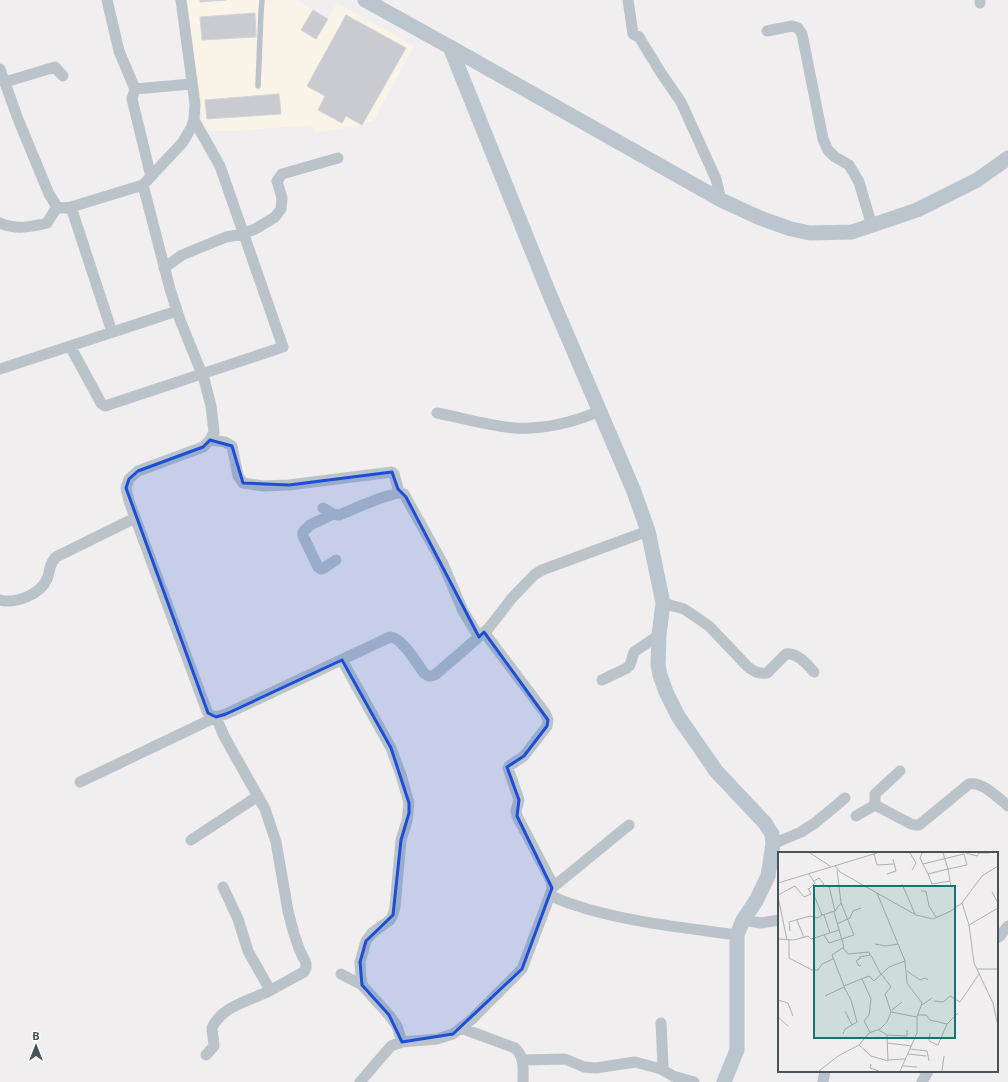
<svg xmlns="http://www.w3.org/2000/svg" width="1008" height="1082" font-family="'Open Sans',sans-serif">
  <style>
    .commercial { fill: #faf3e8 }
    .building { fill: #c9cbd0; stroke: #d2d4d8 }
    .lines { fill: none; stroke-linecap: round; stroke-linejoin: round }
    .lane { stroke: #bac3c9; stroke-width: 5.5 }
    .street { stroke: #bac3c9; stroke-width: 11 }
    .secondary { stroke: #bbc5ce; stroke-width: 15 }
    .marked { fill: #1d4ed8; fill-opacity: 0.2; stroke: #1d4ed8; stroke-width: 3; stroke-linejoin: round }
    .inset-road { fill: none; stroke: #adb0b2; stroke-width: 1 }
    .view { fill: #0f766e; fill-opacity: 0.15; stroke: #0f766e; stroke-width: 2 }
    .inset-edge { fill: none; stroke: #485259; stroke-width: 2 }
  </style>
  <rect width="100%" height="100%" fill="#f0eeee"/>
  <path class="commercial" d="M187,0H296L327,19L337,3L414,46L374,120L362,125L315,133L311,125L236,131H210L203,121Z"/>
  <path class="building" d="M200,0H226L200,2Z
    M313,10L328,19L316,39L301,30Z
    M255,13L256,37L202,40L200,17Z
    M346,15L406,48L362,125L346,116L342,123L318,110L325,96L307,86Z
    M279,94L281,114L207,119L205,100Z"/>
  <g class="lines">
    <path class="lane" d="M258,86L261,12L262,0"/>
    <path class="street" d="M107,0L119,51L135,89L132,99L151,177
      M628,0L633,34L639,37L661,73L681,102L716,179L721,200
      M980,0V3
      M767,31L792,26L798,28L802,34L823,139L828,150L835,157L849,165L859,182L872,226
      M0,69L18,119L49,194L57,207L64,208L71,207L143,185L183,142L191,128L194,120L195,104L181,0
      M5,82L55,67L63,76
      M135,89L191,84
      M143,185L170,289L180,320L204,379L211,406L214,432L210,440L203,447L138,471L129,479L126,488L129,501L205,706L208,713L211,715L216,717L226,714L390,637C402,637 417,664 424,673C429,677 431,677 436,674L488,629L512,598L534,575L542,570L648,531
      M71,207L112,332
      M0,223C16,230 31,227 47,223L57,207
      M164,268L182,255L226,237L243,234L257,228L275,217L281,209L282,198L277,181L282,174L338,158
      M70,346L101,403L105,406L283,347L220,166L194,120
      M0,369L177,311
      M437,413C463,418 489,426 515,428C541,430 576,422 599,411
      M210,440L225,442L232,446L238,476L243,483L263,486L289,485L392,472L394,474L399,492
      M323,508L333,514L339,515C350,511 396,489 404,494L443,564L463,611L479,637
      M333,514L310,525L303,532V536L318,567L321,569L324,568L336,560
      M0,600C15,604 40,595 47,579C51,570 48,565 56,557L135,518
      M663,603L684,609L709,626L748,667C755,672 759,674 767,673L786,654C797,652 808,665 814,672
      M484,632L545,713L548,720L547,726L524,756L509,766L508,768L519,800L516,811L517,816L551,881L552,888L550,895
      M342,660L391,748L401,775L409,803L407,821L401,840L395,907L393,915L390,920L372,933L366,941L360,962L361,977L362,985L389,1015L397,1026L402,1042
      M602,680L627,668L630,665L634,652L659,635
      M80,782L216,717L224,736L265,809L276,842L288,911L294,934L300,951L306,963V968L304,972C292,978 281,985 269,991C249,1001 222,1006 212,1028L214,1046L206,1055
      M875,805V794L900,771
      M856,816L875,805L911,824L915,825H919L969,784C984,782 998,798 1008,806
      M191,840L258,796
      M773,844L801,832L815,823L845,798
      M223,887L238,919L248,951L270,990
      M552,888L629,825
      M743,920L761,923L779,920
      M997,938L1000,936L1008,926
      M341,974L362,985
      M461,1028L515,1048C525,1057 523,1069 523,1082
      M523,1060L565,1059L584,1067L596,1068L635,1062L661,1069L663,1066L661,1023
      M661,1069L673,1076L694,1082
      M360,1082L391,1046L402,1042L437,1039L453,1034L471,1020L522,969L550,895C562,902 575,905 587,909C636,923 687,928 737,935
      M823,1082L825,1071
      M922,1082L928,1071"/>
    <path class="secondary" d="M365,0L450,47L549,293L633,489L648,531L663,603L659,635L658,665L660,675L666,692L678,716L716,771L765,823L772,834L773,844L768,876L756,901L743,920L737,935V1050L724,1082
      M450,47L721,200L760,218L791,229L810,233L852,232L917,210L977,180L1008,158"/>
  </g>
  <path class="marked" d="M210,440L232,446L243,483L289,485L392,472L398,489L406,497L479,637L484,632L548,720L547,726L524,756L507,767L519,800L517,816L552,888L522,969L453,1034L402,1042L389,1015L362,985L360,962L366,941L393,915L401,840L409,813V803L391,748L342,660L226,714L216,717L208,713L126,488L129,479L138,471L203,447Z"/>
  <g transform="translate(778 852)">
    <rect width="220" height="220" fill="#f0eeee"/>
    <path class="inset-road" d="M32,1L52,14M132,1L138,11L134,18M144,1L142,6L145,12M165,1L170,17L189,13L186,2M188,1L199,4L201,1H211M96,2L99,13L116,12M57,14L62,20L99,41L127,109L129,131L144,151L139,165V181L122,219M109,22L118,19L115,7M150,22L154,32L172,29M36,29L41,26L46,32L43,34M0,31L99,1M124,32L137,62M51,34L57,59M173,35L170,17L150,22L145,12L186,2M31,37L37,31L31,22M143,39H148L151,54L158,65M214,40L220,51M99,41L138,63L155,67L173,59L184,51L204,24L220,14M0,43L17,34L26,45L33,42L30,36M36,43L44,63L57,59L63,51L59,18M0,45L9,88M184,51L191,73L196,111L215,151L220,174M56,60L66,95L54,103L66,134L91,124L96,129L111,115L127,109M46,63L52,81M19,68L26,86M59,72L72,66L75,59L83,56M191,73L220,56M12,79L11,70L32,64L40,66L44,63M46,83L51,91L76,83L63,51M0,87L16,88L30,84L33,87L61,78M11,88V106L34,118H40L44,112L55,107M97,92L108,94L120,92M65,96L70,102L91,100L92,103M81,105L93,103L103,123M83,106L78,109L81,114L83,113M199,117H220M129,119L142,128L147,126L150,128M104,123L113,135L107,142L113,160M84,127L93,147L91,163L86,169L92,180M47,144L66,135L73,148L79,170L67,177L65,182M0,148L10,151L15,164M156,149L165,150L172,144L182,150L201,122M144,153L154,146M114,158L124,150M67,159L74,173M140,163H148L152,168L169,172L160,193L151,189L152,181M0,165L10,174M169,172L180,161M109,183L129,184V178M109,191L134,194M81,193L93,204L110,209L109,183L101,178M132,197L149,199L151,209M130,202L148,204M110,208L127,207M93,212L92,216L101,219M125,214L139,215M41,219L60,204L81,193L91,181L102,177L109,170L113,160L139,165M164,219L166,204"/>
    <path class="view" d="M36,34H177V186H36Z"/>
    <rect width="220" height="220" class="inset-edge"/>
  </g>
  <g transform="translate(36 1046)" stroke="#ffffff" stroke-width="3" paint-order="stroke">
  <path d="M0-3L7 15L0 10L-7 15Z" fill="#485259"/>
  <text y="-6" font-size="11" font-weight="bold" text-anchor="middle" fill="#485259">B</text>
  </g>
</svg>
